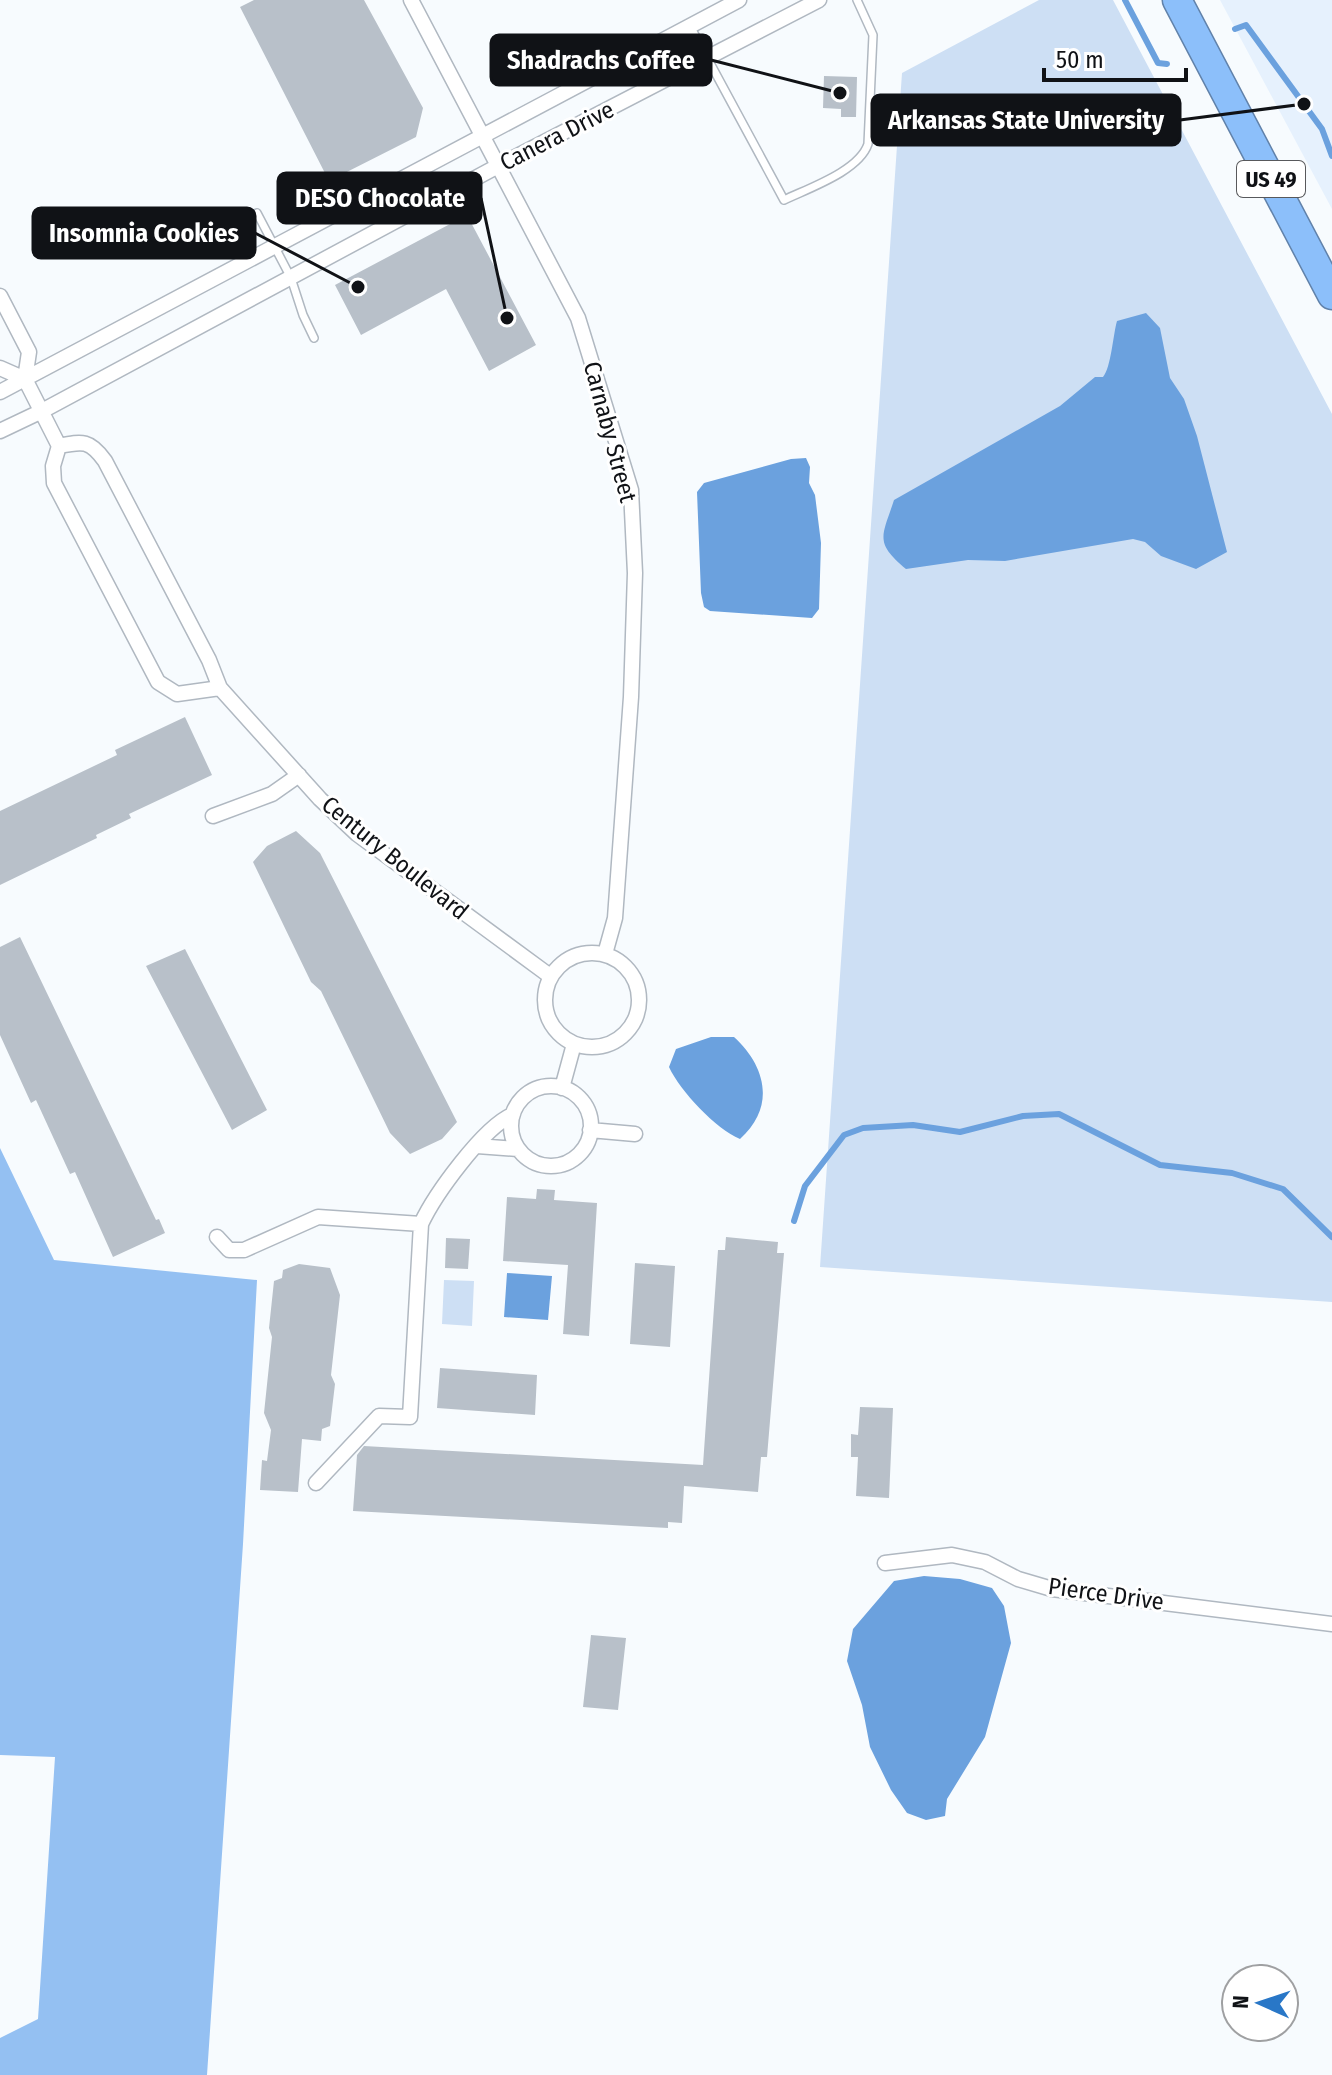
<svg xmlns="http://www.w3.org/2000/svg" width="1332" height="2075" font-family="'Fira Sans Condensed',sans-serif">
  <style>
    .built { fill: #e6f1fd }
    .green { fill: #cddff4 }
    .forest { fill: #94c0f2 }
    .water { fill: #6ba1de }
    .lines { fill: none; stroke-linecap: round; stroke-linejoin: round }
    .stream { stroke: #6ba1de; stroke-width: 6 }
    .building { fill: #b8c0c9 }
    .lane-casing { stroke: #b0b8c1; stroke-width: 10 }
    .street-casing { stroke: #b0b8c1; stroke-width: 17 }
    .highway-casing { stroke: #6182aa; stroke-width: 31 }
    .lane { stroke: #fff; stroke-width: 7 }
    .street { stroke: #fff; stroke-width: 14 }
    .highway { stroke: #8cbffa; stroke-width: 28 }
    .labels { text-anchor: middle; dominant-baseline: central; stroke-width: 6; stroke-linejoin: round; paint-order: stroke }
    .shield { fill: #fff; stroke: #58595c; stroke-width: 2 }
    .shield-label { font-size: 22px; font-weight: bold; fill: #101216 }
    .street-label { font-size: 24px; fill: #101216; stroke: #fff }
    .leader { fill: none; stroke: #101216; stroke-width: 3 }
    .callout-dot { fill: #101216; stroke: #fff; stroke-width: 3 }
    .callout { fill: #101216; stroke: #101216; stroke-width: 3 }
    .callout-label { font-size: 26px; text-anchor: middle; font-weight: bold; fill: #fff }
  </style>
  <rect width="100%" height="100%" fill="#f7fbfe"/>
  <path class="built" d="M1220,0H1332V209Z"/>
  <path class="green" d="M1039,0H1113L1332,414V1302L820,1267L902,73Z
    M444,1280L474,1281L472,1326L442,1324Z"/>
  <path class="forest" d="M0,1148L54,1260L257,1280L243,1544L207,2075H0V2038L38,2019L55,1757L0,1755Z"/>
  <path class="water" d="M1146,313L1160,328L1170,378L1184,399L1197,436L1227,552L1196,569L1161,556L1145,542L1133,539L1005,561L968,560L906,569C874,542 882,537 894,500L1060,406L1095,377H1103C1111,368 1113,335 1117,321Z
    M806,458L810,467L809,483L815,495L821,543L819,609L812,618L710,611L704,607L701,593L697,492L704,483L791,459Z
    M711,1037H734C766,1066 776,1107 740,1139C716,1129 680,1091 669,1067L676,1049Z
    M507,1273L552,1276L548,1320L504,1317Z
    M924,1576L960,1579L992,1588L1004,1606L1011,1643L985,1737L947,1799L945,1816L926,1820L907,1813L891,1790L870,1747L862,1705L847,1661L853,1629L894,1581Z"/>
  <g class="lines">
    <path class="stream" d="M1125,0L1158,63L1167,64
      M1235,29L1246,25L1322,129L1332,156
      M794,1221L805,1186L844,1135L863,1128L913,1125L960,1132L1023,1116L1059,1114L1160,1165L1232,1173L1283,1189L1332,1237"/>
  </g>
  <path class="building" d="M254,0H364L423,108L416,137L329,181L240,7Z
    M824,76L857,77L856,117H841V109L823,108Z
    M467,215L536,345L489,371L446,289L361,335L335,285Z
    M185,717L212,775L129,814L131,818L96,835L97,838L0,885V811L117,755L115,750Z
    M296,831L320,853L457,1122L442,1139L410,1154L390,1133L321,991L311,982L253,862L267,846Z
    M20,937L156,1220L159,1219L165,1233L113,1257L75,1172L70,1174L36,1100L31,1103L0,1035V947Z
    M185,949L267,1110L232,1130L146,966Z
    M537,1189L555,1190L554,1200L597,1203L589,1336L563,1334L568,1265L503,1261L507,1197L536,1199Z
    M726,1237L778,1242L777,1253H784L767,1457H761L758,1492L684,1486L682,1523L668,1522V1528L353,1511L357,1455L364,1446L703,1465L718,1250H725Z
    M446,1238L470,1239L468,1269L445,1268Z
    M635,1263L675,1266L670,1347L630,1344Z
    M299,1264L330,1268L340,1295L331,1375L335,1384L330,1426L322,1429L321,1441L302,1439L298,1492L260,1490L262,1460L267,1461L271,1430L264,1413L272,1337L269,1328L274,1281L282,1278L283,1270Z
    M440,1368L537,1375L535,1415L437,1408Z
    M860,1407L893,1408L889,1498L856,1496L858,1457H851V1434L858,1435Z
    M591,1635L626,1638L618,1710L583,1707Z"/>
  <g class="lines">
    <defs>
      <path id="lane" d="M690,26L784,200C809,188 859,171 868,144L873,35L857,0
        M257,213L291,278L303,315L314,338"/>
      <path id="street" d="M411,0L578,318L631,490L635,573L631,697L615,918L605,954
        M0,296L29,352L25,379L59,446L53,466L54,483L158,682L177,694L220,688
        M0,368L25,379
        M0,392L739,0
        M0,431L42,411L498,166L819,0
        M59,446C83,441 90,440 105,461L209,660L220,688L320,799L357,834L550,976
        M213,816L272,794L299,775
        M545 1000a47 47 0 1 1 94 0a47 47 0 1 1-94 0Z
        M511 1126a40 40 0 1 1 80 0a40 40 0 1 1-80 0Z
        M562,1088L574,1044
        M590,1130L635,1134
        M477,1146L518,1149
        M217,1237L229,1250H244L318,1217L421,1224
        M316,1483L379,1416L410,1417L421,1224C435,1194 483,1128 512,1115
        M885,1563L952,1555L985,1562L1018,1579L1052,1589L1332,1624"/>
      <path id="highway" d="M1177,0L1332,295"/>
    </defs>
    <use href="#lane" class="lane-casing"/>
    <use href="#street" class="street-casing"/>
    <use href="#highway" class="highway-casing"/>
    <use href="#lane" class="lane"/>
    <use href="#street" class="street"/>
    <use href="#highway" class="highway"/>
  </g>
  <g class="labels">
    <rect class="shield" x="1237" y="161" width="68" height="36" rx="6"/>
    <g class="shield-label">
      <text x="1271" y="179">US 49</text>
    </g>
    <g class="street-label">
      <text transform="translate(557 136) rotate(-27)">Canera Drive</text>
      <text transform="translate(610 432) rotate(75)">Carnaby Street</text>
      <text transform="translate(395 858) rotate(39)">Century Boulevard</text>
      <text transform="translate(1106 1594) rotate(8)">Pierce Drive</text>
    </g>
  </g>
  <path class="leader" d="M840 93L711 60M1304 104L1180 120M507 318L481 198M358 287L255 233"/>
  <g class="callout-dot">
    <circle cx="840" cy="93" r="8"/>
    <circle cx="1304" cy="104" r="8"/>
    <circle cx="507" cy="318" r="8"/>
    <circle cx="358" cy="287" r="8"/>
  </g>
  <g class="callout">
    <rect x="491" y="35" width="220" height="50" rx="8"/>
    <rect x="872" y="95" width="308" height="50" rx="8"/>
    <rect x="278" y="173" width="203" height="50" rx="8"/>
    <rect x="33" y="208" width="222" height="50" rx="8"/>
  </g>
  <g class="callout-label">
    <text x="601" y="69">Shadrachs Coffee</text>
    <text x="1026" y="129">Arkansas State University</text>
    <text x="380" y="207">DESO Chocolate</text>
    <text x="144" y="242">Insomnia Cookies</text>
  </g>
  <g transform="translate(1260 2003) rotate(273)"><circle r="38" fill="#ffffff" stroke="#9fa0a2" stroke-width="2"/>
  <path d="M0-6L14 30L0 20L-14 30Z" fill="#2977c7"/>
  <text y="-12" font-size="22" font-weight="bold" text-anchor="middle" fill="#101216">N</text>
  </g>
  <path d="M1044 68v12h142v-12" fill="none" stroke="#101216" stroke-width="4"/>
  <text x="1056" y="68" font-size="24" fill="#101216" stroke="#ffffff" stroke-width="6" paint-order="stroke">50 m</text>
</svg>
